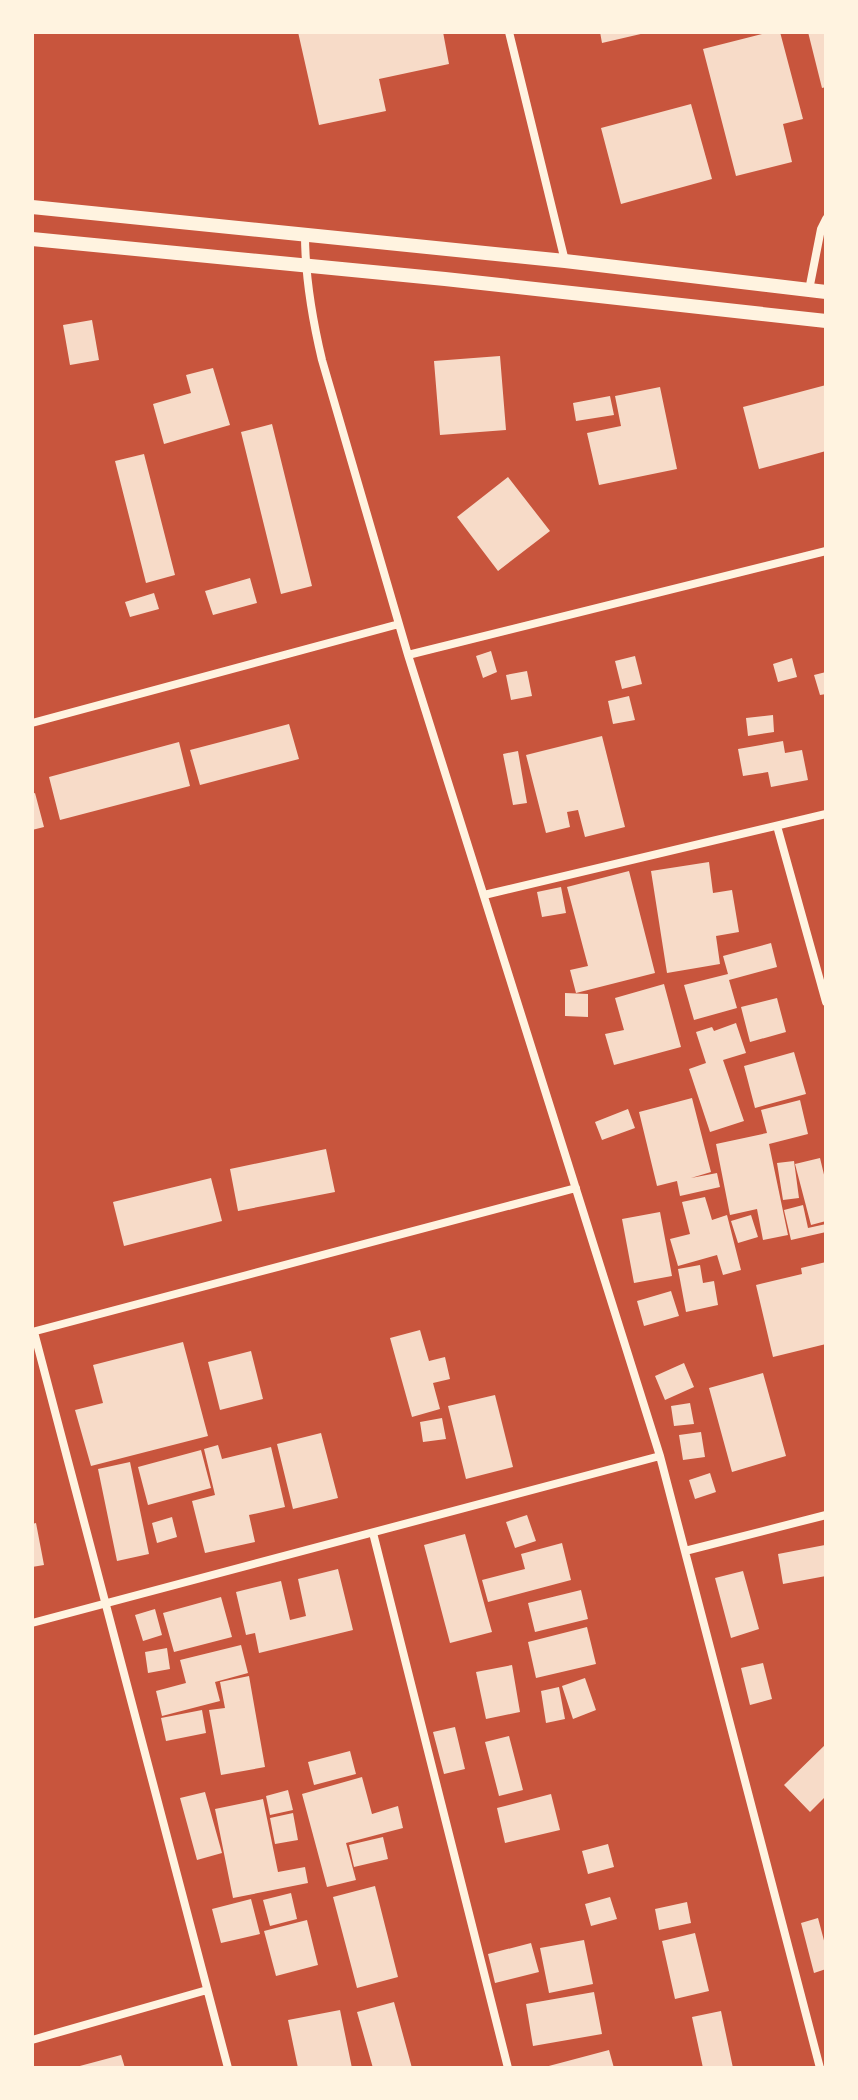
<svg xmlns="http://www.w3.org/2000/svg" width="858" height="2100" font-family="'IBM Plex Sans',sans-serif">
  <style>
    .building { fill: #f7dbc8 }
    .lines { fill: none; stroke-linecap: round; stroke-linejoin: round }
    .minor { stroke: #fff3e0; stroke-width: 8 }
    .tertiary { stroke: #fff3e0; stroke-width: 14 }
  </style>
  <rect width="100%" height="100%" fill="#c8553d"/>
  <path class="building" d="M298,32H443L449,64L379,79L386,111L319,125Z
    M600,32H645V33L602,43Z
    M770,32H780L803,119L783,124L792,162L736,176L703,49Z
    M808,32H826V87L822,88Z
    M691,104L712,179L621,204L601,128Z
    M92,320L99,360L70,365L63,325Z
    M500,356L506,430L440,435L434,361Z
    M213,368L230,425L164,444L153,404L191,393L186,375Z
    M826,385V451L759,469L743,407Z
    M660,387L677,469L599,485L587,433L621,426L615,396Z
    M610,396L614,415L576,421L573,403Z
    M272,424L312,586L281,594L241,432Z
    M144,454L175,575L146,583L115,461Z
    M508,477L550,531L498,571L457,517Z
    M250,578L257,603L213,615L205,591Z
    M154,593L159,609L130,617L125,602Z
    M491,651L497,672L483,678L476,656Z
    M635,656L642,684L622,689L615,661Z
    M792,658L797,677L778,682L773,664Z
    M527,671L532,696L511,700L506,675Z
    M826,672V694L820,695L814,675Z
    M629,696L635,720L613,724L608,701Z
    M773,715L774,732L748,736L746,718Z
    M289,724L299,759L200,785L190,750Z
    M602,736L625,827L585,837L578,810L567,812L570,827L546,833L526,755Z
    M783,741L785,753L802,750L808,780L771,787L768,772L743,776L738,749Z
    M179,742L190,786L60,820L49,777Z
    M518,751L527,803L513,805L503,754Z
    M35,793L44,827L32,830V794Z
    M709,862L713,893L732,890L739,932L716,936L720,964L667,973L651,871Z
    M629,871L655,973L576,993L570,970L588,966L567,887Z
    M561,887L566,913L542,917L537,892Z
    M771,943L777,967L729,980L737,1008L694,1020L684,985L728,974L723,956Z
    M664,984L681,1047L614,1065L605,1034L624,1030L615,998Z
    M565,993L588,994V1017L565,1016Z
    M777,998L786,1032L750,1042L741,1007Z
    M736,1023L746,1053L723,1060L744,1121L710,1132L689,1069L706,1063L696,1032L712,1027L714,1031Z
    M794,1052L806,1094L755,1108L744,1066Z
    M692,1098L711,1172L691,1178L717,1173L720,1187L680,1196L677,1181L657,1186L639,1112Z
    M800,1100L808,1134L769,1144L788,1235L763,1240L757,1209L730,1215L716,1144L767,1133L761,1110Z
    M628,1109L635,1128L602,1140L595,1122Z
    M326,1149L335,1192L238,1211L230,1169Z
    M820,1158L826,1183V1221L811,1225L795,1164Z
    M794,1161L799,1198L783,1200L777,1163Z
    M211,1178L222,1221L124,1246L113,1202Z
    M705,1197L712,1220L727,1215L741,1270L723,1275L717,1255L678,1266L670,1239L690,1234L682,1202Z
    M803,1205L808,1228L826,1224V1232L791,1240L784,1210Z
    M660,1212L672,1276L634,1283L622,1219Z
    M751,1215L758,1237L738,1243L731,1221Z
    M826,1262V1344L773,1357L756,1285L802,1274L801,1268Z
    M700,1265L703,1283L714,1281L718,1305L686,1312L678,1269Z
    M671,1291L679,1316L644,1326L637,1301Z
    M420,1330L429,1361L445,1357L450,1379L433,1383L440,1409L412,1417L390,1338Z
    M183,1342L208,1436L91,1466L75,1410L103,1403L93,1365Z
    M251,1351L263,1399L220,1410L208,1362Z
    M684,1363L694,1387L665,1400L655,1376Z
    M763,1373L786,1456L732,1472L709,1388Z
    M495,1395L513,1467L466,1479L448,1406Z
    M690,1403L694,1424L674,1426L671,1406Z
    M442,1418L446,1439L423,1442L420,1422Z
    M701,1432L705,1457L683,1460L679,1435Z
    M321,1433L338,1498L293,1509L277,1444Z
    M218,1445L222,1459L271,1447L285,1507L249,1515L255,1542L205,1553L192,1501L215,1495L204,1449Z
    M201,1450L211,1488L148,1505L138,1467Z
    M130,1462L149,1554L117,1561L98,1469Z
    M710,1473L716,1492L695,1499L689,1480Z
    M527,1515L536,1541L515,1548L506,1522Z
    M172,1517L177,1537L157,1543L152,1523Z
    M36,1523L44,1565L32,1567V1524Z
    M465,1534L492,1632L450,1643L424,1545Z
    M562,1543L571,1580L488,1602L482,1580L525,1569L521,1554Z
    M825,1545L826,1576L783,1584L778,1554Z
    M338,1569L353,1630L259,1653L255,1633L246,1635L236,1592L281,1581L290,1620L306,1616L298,1579Z
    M743,1571L759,1629L731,1638L715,1578Z
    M581,1590L588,1619L535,1632L528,1603Z
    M221,1597L232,1637L174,1652L163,1613Z
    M155,1609L162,1635L143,1641L135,1615Z
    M587,1627L596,1664L536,1678L528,1642Z
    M241,1645L248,1673L215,1682L220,1701L162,1716L156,1691L186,1683L180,1660Z
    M167,1648L170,1669L148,1673L145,1652Z
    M763,1663L772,1699L750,1705L741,1668Z
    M512,1665L520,1712L486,1719L476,1672Z
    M249,1676L265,1767L221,1775L209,1710L225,1708L220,1682Z
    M585,1678L596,1710L573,1719L562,1686Z
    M559,1687L565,1719L546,1723L541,1691Z
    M202,1710L206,1733L166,1741L161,1718Z
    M455,1727L465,1769L444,1774L433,1732Z
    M509,1736L523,1790L499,1796L485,1742Z
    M826,1744V1796L810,1812L784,1785Z
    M350,1751L356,1774L314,1785L308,1762Z
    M362,1777L372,1814L398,1806L403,1828L346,1843L356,1880L327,1887L302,1794Z
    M288,1790L293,1810L270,1815L266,1796Z
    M205,1792L222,1853L197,1860L180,1798Z
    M551,1794L560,1830L505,1843L497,1808Z
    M263,1799L278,1872L305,1867L308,1883L233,1898L215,1809Z
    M293,1813L298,1840L275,1844L270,1818Z
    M383,1837L388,1859L354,1867L349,1845Z
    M608,1844L614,1867L588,1874L582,1851Z
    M375,1886L398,1977L357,1988L333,1897Z
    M291,1893L297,1919L270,1926L263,1900Z
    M610,1897L617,1919L591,1926L585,1904Z
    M251,1899L260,1934L221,1943L212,1909Z
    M687,1902L691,1923L659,1930L655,1909Z
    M818,1918L826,1948V1969L814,1973L801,1923Z
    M307,1920L318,1965L276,1976L264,1931Z
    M695,1933L709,1991L675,1999L662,1941Z
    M584,1940L593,1984L549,1993L540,1948Z
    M531,1943L539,1972L495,1983L488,1954Z
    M594,1992L602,2034L533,2046L526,2004Z
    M394,2002L412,2068H373L357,2012Z
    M340,2010L352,2068H298L288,2020Z
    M721,2011L733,2068H703L692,2017Z
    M609,2050L614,2068H545V2067Z
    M121,2055L125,2068H76V2067Z"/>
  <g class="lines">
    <path class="minor" d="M509,32L565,261
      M305,234C305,278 312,318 322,360L408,655L660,1456L820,2068
      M809,290L821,229L826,219
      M408,655L826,551
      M32,723L399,624
      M777,826L826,1002
      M484,895L826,814
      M32,1332L576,1188
      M34,1332L228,2068
      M373,1533L508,2068
      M685,1551L826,1515
      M32,1623L660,1456
      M32,2040L207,1990"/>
    <path class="tertiary" d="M32,207L565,261L826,292
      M32,239L445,279L826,321"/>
  </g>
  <rect width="858" height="2100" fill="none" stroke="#fff3e0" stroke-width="68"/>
</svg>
